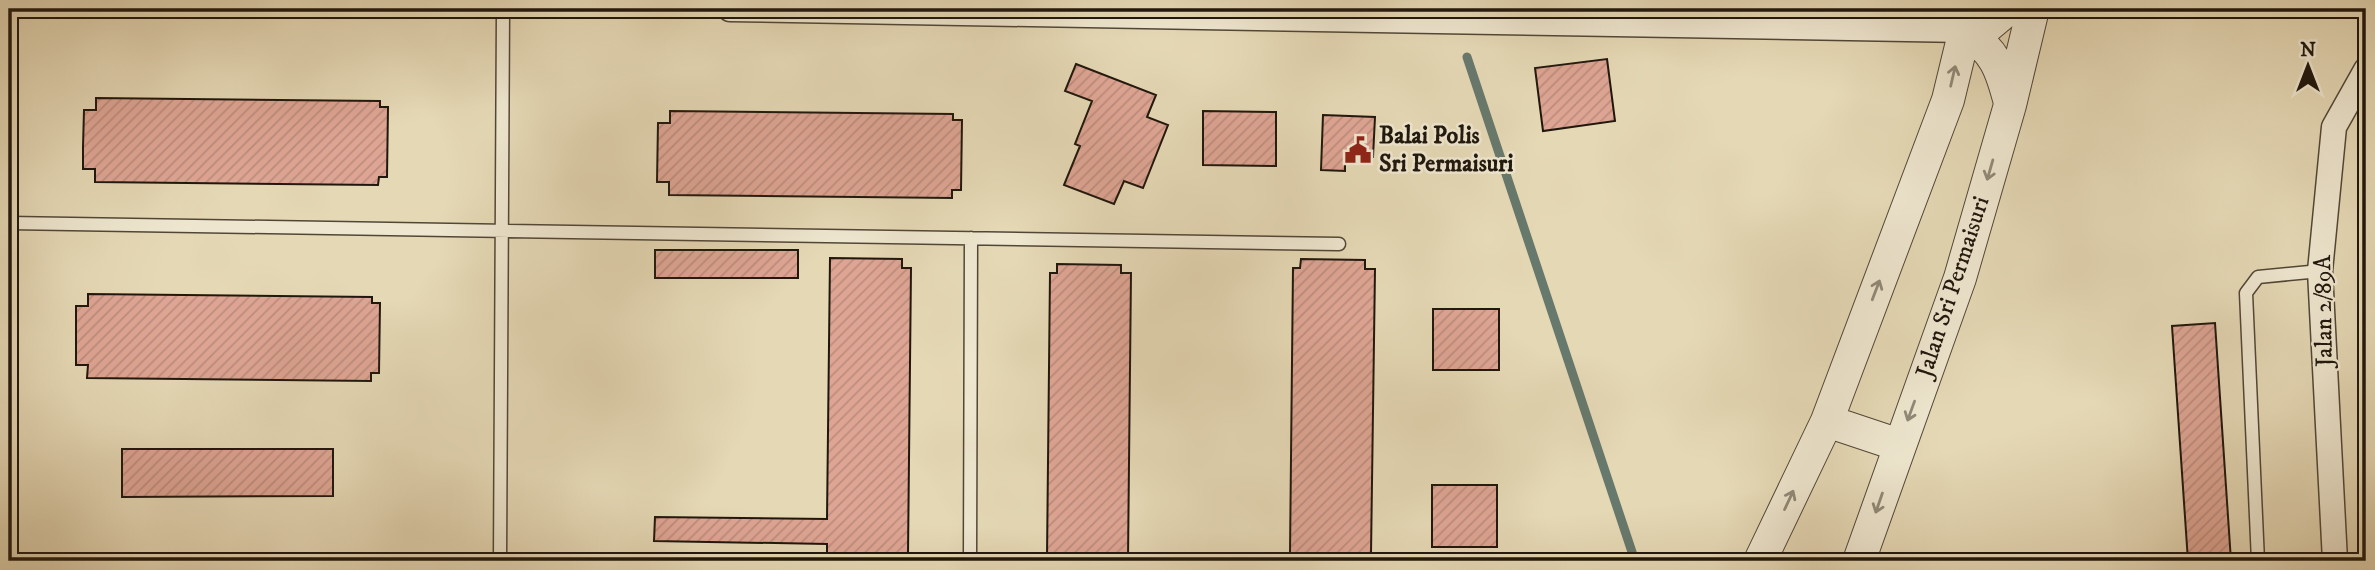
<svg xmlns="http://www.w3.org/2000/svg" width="2375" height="570" font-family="'IM FELL DW Pica',serif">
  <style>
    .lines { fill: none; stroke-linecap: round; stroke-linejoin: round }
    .stream { stroke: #67796c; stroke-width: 9 }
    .building { fill: url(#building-hatch); stroke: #20170d; stroke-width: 2 }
    .service-casing { stroke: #514737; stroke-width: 15 }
    .minor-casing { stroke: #514737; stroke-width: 27 }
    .tertiary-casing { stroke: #514737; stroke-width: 34 }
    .service { stroke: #eee6cf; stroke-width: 12 }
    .minor { stroke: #eee6cf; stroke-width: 24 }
    .tertiary { stroke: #eee6cf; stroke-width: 32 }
    .oneway { stroke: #918978 }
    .labels { text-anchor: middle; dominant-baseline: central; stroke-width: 5; stroke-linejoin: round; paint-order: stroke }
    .poi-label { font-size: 24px; font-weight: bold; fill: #20170d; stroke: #eee6cf; text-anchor: start }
    .street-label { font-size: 24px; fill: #20170d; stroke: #eee6cf }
  </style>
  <defs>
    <pattern id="building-hatch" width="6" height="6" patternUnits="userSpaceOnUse" patternTransform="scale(1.75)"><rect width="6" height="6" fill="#dea594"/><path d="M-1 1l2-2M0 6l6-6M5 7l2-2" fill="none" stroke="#be8d7e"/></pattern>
  </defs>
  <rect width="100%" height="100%" fill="#e5d8b5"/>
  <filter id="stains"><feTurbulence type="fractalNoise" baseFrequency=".00286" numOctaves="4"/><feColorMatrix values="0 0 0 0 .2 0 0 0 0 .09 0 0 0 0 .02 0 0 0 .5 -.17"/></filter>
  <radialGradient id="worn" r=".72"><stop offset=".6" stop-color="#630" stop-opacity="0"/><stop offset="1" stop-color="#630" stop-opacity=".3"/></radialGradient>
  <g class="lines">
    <path class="stream" d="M1467,57L1635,561"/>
  </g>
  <path class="building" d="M1607,59L1615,121L1543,131L1535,68Z
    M1076,64L1156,95L1147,117L1168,125L1143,188L1124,181L1114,204L1064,185L1080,146L1075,144L1092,101L1065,91Z
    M96,98L380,101V107H388L387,177H379L378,185L95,182V169H83V147L84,110H96Z
    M670,111L953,114V120H962L961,190H952V198L669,195V182H657L658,123H670Z
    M1203,111L1276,112V166L1203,165Z
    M1323,115L1375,117L1373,157L1345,156V171L1321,170Z
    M655,250H798V278H655Z
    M830,258L902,259V268H911L908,554L896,553V561H837V553H827V544L654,541L655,517L827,519Z
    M1301,259L1365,260V269H1375L1371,554H1359V561H1301V553H1290L1293,268H1300Z
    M1057,264L1121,265V273H1131L1128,559L1057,561V558H1047L1050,273H1057Z
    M88,294L372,297V303H380L379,373H371V381L87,378L88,365H76V306H88Z
    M1433,309H1499V370H1433Z
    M2215,323L2231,561H2188L2172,326Z
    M122,449H333V496L122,497Z
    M1432,485H1497V547H1432Z"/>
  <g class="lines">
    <defs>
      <path id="service" d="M9,223L1339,244
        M500,561L503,9
        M970,561L971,238
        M2258,561L2246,293L2258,277L2320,271"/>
      <path id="minor" d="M730,9L1964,30
        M2335,561L2320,271L2334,127L2366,70"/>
      <path id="tertiary" d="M1964,30C1995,51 2001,68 2010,103
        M1964,30H1983L2008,9
        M1827,421L1899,445
        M1760,561L1827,421L1948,100L1970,9
        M1859,561L1960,278L2010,105L2033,9"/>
    </defs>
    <use href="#service" class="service-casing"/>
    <use href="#minor" class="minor-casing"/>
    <use href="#tertiary" class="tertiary-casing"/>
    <use href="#service" class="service"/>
    <use href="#minor" class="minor"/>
    <use href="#tertiary" class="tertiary"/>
  </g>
  <defs><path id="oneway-shaft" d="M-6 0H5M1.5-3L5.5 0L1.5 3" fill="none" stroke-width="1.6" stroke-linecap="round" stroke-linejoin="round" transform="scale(1.75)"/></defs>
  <g class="oneway">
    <use href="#oneway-shaft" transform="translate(1953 76) rotate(-77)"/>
    <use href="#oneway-shaft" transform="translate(1990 170) rotate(106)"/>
    <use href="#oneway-shaft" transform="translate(1876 290) rotate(-69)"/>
    <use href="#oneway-shaft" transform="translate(1911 411) rotate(110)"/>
    <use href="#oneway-shaft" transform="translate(1789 500) rotate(-65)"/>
    <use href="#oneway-shaft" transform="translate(1879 503) rotate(109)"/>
  </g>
  <defs>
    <symbol id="civic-bare" viewBox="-9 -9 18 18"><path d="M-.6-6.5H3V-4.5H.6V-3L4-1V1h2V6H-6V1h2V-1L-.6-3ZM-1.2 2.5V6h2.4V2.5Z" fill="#8f2418" stroke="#eee6cf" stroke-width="2.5" paint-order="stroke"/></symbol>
  </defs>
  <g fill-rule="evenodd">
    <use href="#civic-bare" x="1339" y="131" width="38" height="38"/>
  </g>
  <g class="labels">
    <g class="poi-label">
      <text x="1379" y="136">Balai Polis<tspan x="1379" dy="28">Sri Permaisuri</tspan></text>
    </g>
    <g class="street-label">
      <text transform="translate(1953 287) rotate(-72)">Jalan Sri Permaisuri</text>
      <text transform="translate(2324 311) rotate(-91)">Jalan 2/89A</text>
    </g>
  </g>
  <rect width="2375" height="570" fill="none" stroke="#e5d8b5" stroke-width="35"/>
  <rect x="10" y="10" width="2354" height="549" fill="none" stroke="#20170d" stroke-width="3.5"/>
  <rect x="18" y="18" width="2340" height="535" fill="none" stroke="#20170d" stroke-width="2"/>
  <g transform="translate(2308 66)" stroke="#eee6cf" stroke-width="5" paint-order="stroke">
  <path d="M0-5L12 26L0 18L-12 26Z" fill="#20170d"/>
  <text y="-10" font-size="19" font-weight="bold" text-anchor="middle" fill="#20170d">N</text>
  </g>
  <rect width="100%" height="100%" filter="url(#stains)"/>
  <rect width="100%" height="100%" fill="url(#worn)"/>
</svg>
